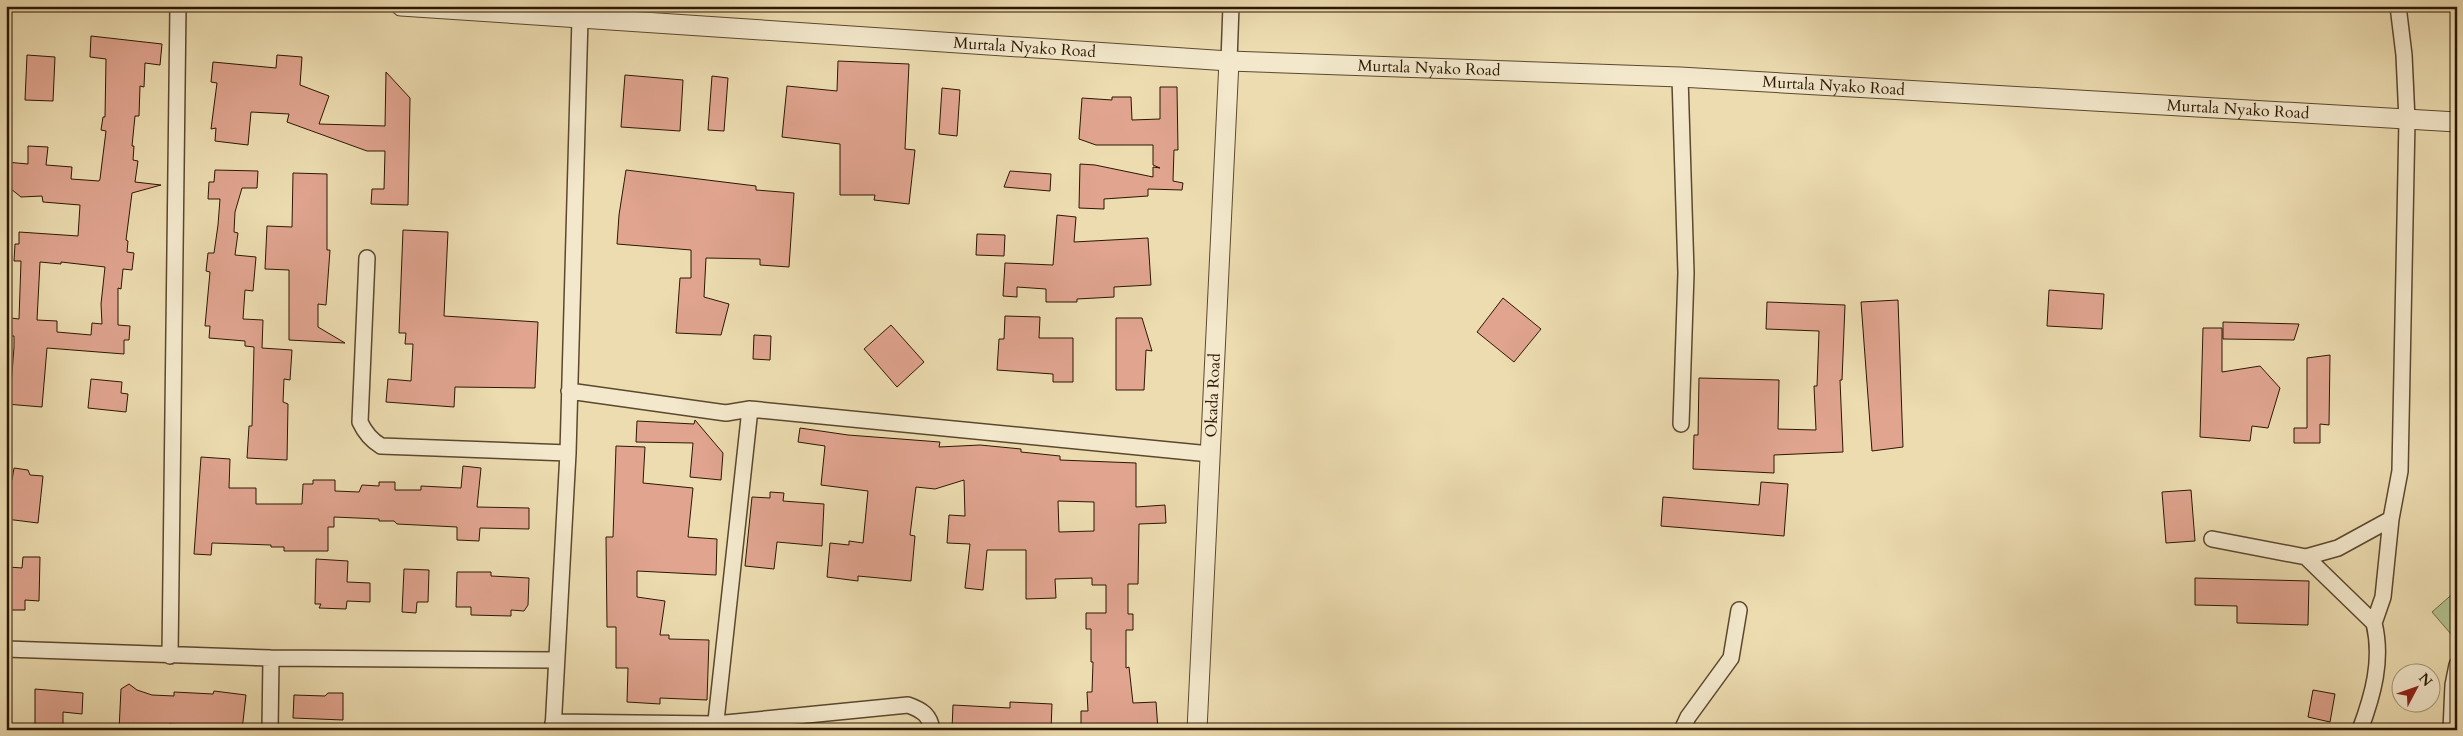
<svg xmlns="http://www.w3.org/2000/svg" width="2463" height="736" font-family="Cardo,serif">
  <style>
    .green { fill: #b2c290; stroke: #6f6c49 }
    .building { fill: #e0a48f; stroke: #2c1702; fill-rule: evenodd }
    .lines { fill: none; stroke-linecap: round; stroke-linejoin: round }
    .minor-casing { stroke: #5c482e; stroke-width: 18 }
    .tertiary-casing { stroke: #5c482e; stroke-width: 21 }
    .minor { stroke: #f3e8cc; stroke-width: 15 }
    .tertiary { stroke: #f3e8cc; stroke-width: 19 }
    .labels { text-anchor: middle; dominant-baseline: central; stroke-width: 4.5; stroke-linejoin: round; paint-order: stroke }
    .street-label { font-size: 16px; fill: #2c1702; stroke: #f3e8cc }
  </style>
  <rect width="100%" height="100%" fill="#ecdcb0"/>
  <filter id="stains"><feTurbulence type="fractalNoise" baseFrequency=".004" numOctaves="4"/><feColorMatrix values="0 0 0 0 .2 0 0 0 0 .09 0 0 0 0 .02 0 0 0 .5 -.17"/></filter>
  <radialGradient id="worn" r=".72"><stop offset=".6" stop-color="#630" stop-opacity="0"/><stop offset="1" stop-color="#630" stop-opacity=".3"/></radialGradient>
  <path class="green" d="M2457,590V641L2432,612Z"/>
  <path class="building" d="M91,36L162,44L160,65L145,63L144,87L140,86L139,116H135L132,146H134L133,160L138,161L135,182L161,185L132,193L126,240L128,241L127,252L134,253L132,270L123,269L121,289L118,288V325L130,326L129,340H124V354L47,348L42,407L6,404V386H11L14,347V336H10L11,318L19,319L21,261H14L15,244H19V232L78,236L80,205L43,202L42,196L21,197L6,185V162L28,164V146L48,147L46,165L72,167L71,179L99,181L100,179L106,131L101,130L103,117H105L106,59L90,57ZM40,262L61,264V262L105,267L101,304L102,324L92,323L91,335L57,332V321L37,320Z
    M27,55L55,57L53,101L25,100Z
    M277,55L302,57L300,85L329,96L319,124L385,126L386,72L410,98L408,205L371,204L372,189H384L385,151H367L287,122L289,114L251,112L248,145L215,141L216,128L211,129L217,83L211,82L213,62L276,68Z
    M838,61L909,64L905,149L915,150L909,204L874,200L875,195H840V144L782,137L787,86L837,91Z
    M625,75L683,80L680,131L621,127Z
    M712,76L728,78L724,131L708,130Z
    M1160,87H1177L1178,150H1174L1173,181L1183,183L1182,190L1148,189V196L1104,199V209L1079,208L1080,164L1095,165L1153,177V167L1160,168L1153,165V145H1096L1079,139L1082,98L1112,100V97H1131L1132,120L1160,119Z
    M942,88L960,90L957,136L939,134Z
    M215,170L258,171L257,188H242L235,212L234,232L238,233L235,255L256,257L253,291L245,290L243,319L263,320L262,348L292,350L290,380L284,379L283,402L288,404L287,460L247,458L249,426H252L254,347L245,346V341L209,338L210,326H205L210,272L206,271L208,253H214L218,225L220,199H208L209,182H214Z
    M626,170L756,186V190L794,193L789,267L760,265V259L706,258L704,297L729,304L721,335L676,333L680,278H691V250L617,244L619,215Z
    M1010,171L1051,174L1050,191L1004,187Z
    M293,173L327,174V250H330L326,305L318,304V327L345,343L289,340V270L265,269L267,226L292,227Z
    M1057,215L1076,217L1074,242L1148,238L1151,285L1114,287V297L1077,299V302H1046V289L1017,287V297L1003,296L1005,263L1053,265Z
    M403,230L448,232L444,316L538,322L535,388L455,387L454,407L386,402L388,379L411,381L413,344H405L406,333H399Z
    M977,234L1005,235L1004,256L976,255Z
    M2049,290L2104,294L2102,329L2047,326Z
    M1503,298L1541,329L1514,362L1477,332Z
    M1898,300L1903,447L1872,451L1861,302Z
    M1767,302L1845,305L1842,380H1840L1843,452L1774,455V473L1693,469L1694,435H1698L1699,378L1779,380L1778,429L1816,430L1814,386H1817L1819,331L1766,329Z
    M1005,316L1040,317L1039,338H1073V382H1053V374L997,370L999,339H1004Z
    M1116,318H1142L1152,351L1146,350L1144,390H1116Z
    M2223,322L2299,324L2294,340L2223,339Z
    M891,325L924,362L897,387L864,349Z
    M2203,328H2222V372L2260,366L2280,388L2268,428L2252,426L2250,441L2200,437Z
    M754,335L771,336L770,360L753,359Z
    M2330,355L2329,425L2320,424V443H2294V428H2307V358Z
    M91,379L122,382L121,393L128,394L126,412L88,408Z
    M695,420L723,453L721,480L690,477L693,443L636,442L637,421L694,424Z
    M800,428L848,435L940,442L939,447L980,445L1021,449V452L1060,456V460L1136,463V507L1165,505L1166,523L1139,524L1138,584H1128V614H1133V630H1126V668L1129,667L1133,703L1156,702L1158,730H1139V726H1081V711H1088L1087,692H1092L1093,662H1091V629H1086V613H1106V585H1092V578L1055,579L1056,598L1026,599V550H987L983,590L965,588L970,544L947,543L949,515L965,516L964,480L935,489L916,487L910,535L915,536L911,581L858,576V581L827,577L830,543L849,545V541L863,543L868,491L821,485L825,446L798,442ZM1058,501L1094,502V531L1059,532Z
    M616,446L645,447L643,483L693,488L688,537L717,539L716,575L637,571V597L665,601L660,635H669V639L709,640L707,700L660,698V704L627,702L628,668H616V627H607L606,537H613Z
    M201,457L230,459L229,488H256V504H302L303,484H313V480H335V491L359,492L362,485L379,486V482H395V490H421V486L461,488L463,466L481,468L477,507L529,508V529L480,528L479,541L457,540V527L397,524L394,521H379V519L334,517V527H328V551H284V547H271V545L212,543L211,555L194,554Z
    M14,468L28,470L30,475L43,476L38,523L6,519V479L12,480Z
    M1761,482L1788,484L1784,536L1661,526L1663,497L1759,505Z
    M2191,490L2195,541L2166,543L2162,492Z
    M770,492L784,493L783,501L824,504L822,546L777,542L774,569L745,566L752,497L770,498Z
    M23,557H40L39,601L25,600V610H7L9,567L22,568Z
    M316,559L348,561L347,582L370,583V602L347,601L346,609L319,608L321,604H315Z
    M404,569L429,570L428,602H417L416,613L402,612Z
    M457,572H491V576L529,578L528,605L524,611L511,610V616L471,615V607H456Z
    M2195,578L2309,581L2308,625L2237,623V606L2195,605Z
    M129,684L137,690L152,695L174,696V692L213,694L214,691L246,695L242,730H210V726L169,724L168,730H119L121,689Z
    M35,689L83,693L82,714L63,712V730H35Z
    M2313,690L2335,694L2330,722L2308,717Z
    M328,693H343V720L293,718L294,695L325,696Z
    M1010,702L1052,704L1051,730L952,729L953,705L1010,708Z"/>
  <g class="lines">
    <defs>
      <path id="minor" d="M1229,61L1231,6
        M1680,77L1686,273L1681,424
        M367,258L360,422C365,433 371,440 381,446L568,453
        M569,391L726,413L750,409L1210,454
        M2212,539L2306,557
        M2374,623L2383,597L2391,519L2400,471L2407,120L2404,55L2398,6
        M6,649L271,658L556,660
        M170,656L178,6
        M553,722L715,724L908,705C922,710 930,715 932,730
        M270,730L271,658
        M553,730L568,453L580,18
        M715,730L750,409
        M1682,730L1688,717L1731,658L1739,610
        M2360,730C2373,695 2383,660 2374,623L2306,557L2338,548L2391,519
        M2451,730L2453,685L2457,665"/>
      <g id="tertiary">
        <path id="s1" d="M401,6L1229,61L1680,77L2457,122"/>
        <path id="s2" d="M1197,730L1229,61"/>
      </g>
    </defs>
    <use href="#minor" class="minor-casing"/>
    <use href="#tertiary" class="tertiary-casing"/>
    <use href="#minor" class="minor"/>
    <use href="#tertiary" class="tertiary"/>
  </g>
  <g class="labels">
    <g class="street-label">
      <text stroke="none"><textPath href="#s1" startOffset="625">Murtala Nyako Road</textPath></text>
      <text stroke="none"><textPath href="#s1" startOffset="1030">Murtala Nyako Road</textPath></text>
      <text stroke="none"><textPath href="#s1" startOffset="1435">Murtala Nyako Road</textPath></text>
      <text stroke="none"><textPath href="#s1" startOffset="1840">Murtala Nyako Road</textPath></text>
      <text stroke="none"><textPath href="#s2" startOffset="335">Okada Road</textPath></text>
    </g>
  </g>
  <rect width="2463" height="736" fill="none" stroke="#ecdcb0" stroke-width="25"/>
  <rect x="8" y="8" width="2448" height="721" fill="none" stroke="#2c1702" stroke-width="2.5"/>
  <rect x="12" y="12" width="2438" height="711" fill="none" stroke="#2c1702"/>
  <g transform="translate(2416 688) rotate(49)"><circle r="24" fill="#f3e8cc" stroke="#a3947b"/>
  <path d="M0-4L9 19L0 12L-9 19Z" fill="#8f2418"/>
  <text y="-8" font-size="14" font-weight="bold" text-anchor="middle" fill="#2c1702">N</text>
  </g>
  <rect width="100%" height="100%" filter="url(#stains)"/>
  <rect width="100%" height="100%" fill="url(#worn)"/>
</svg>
